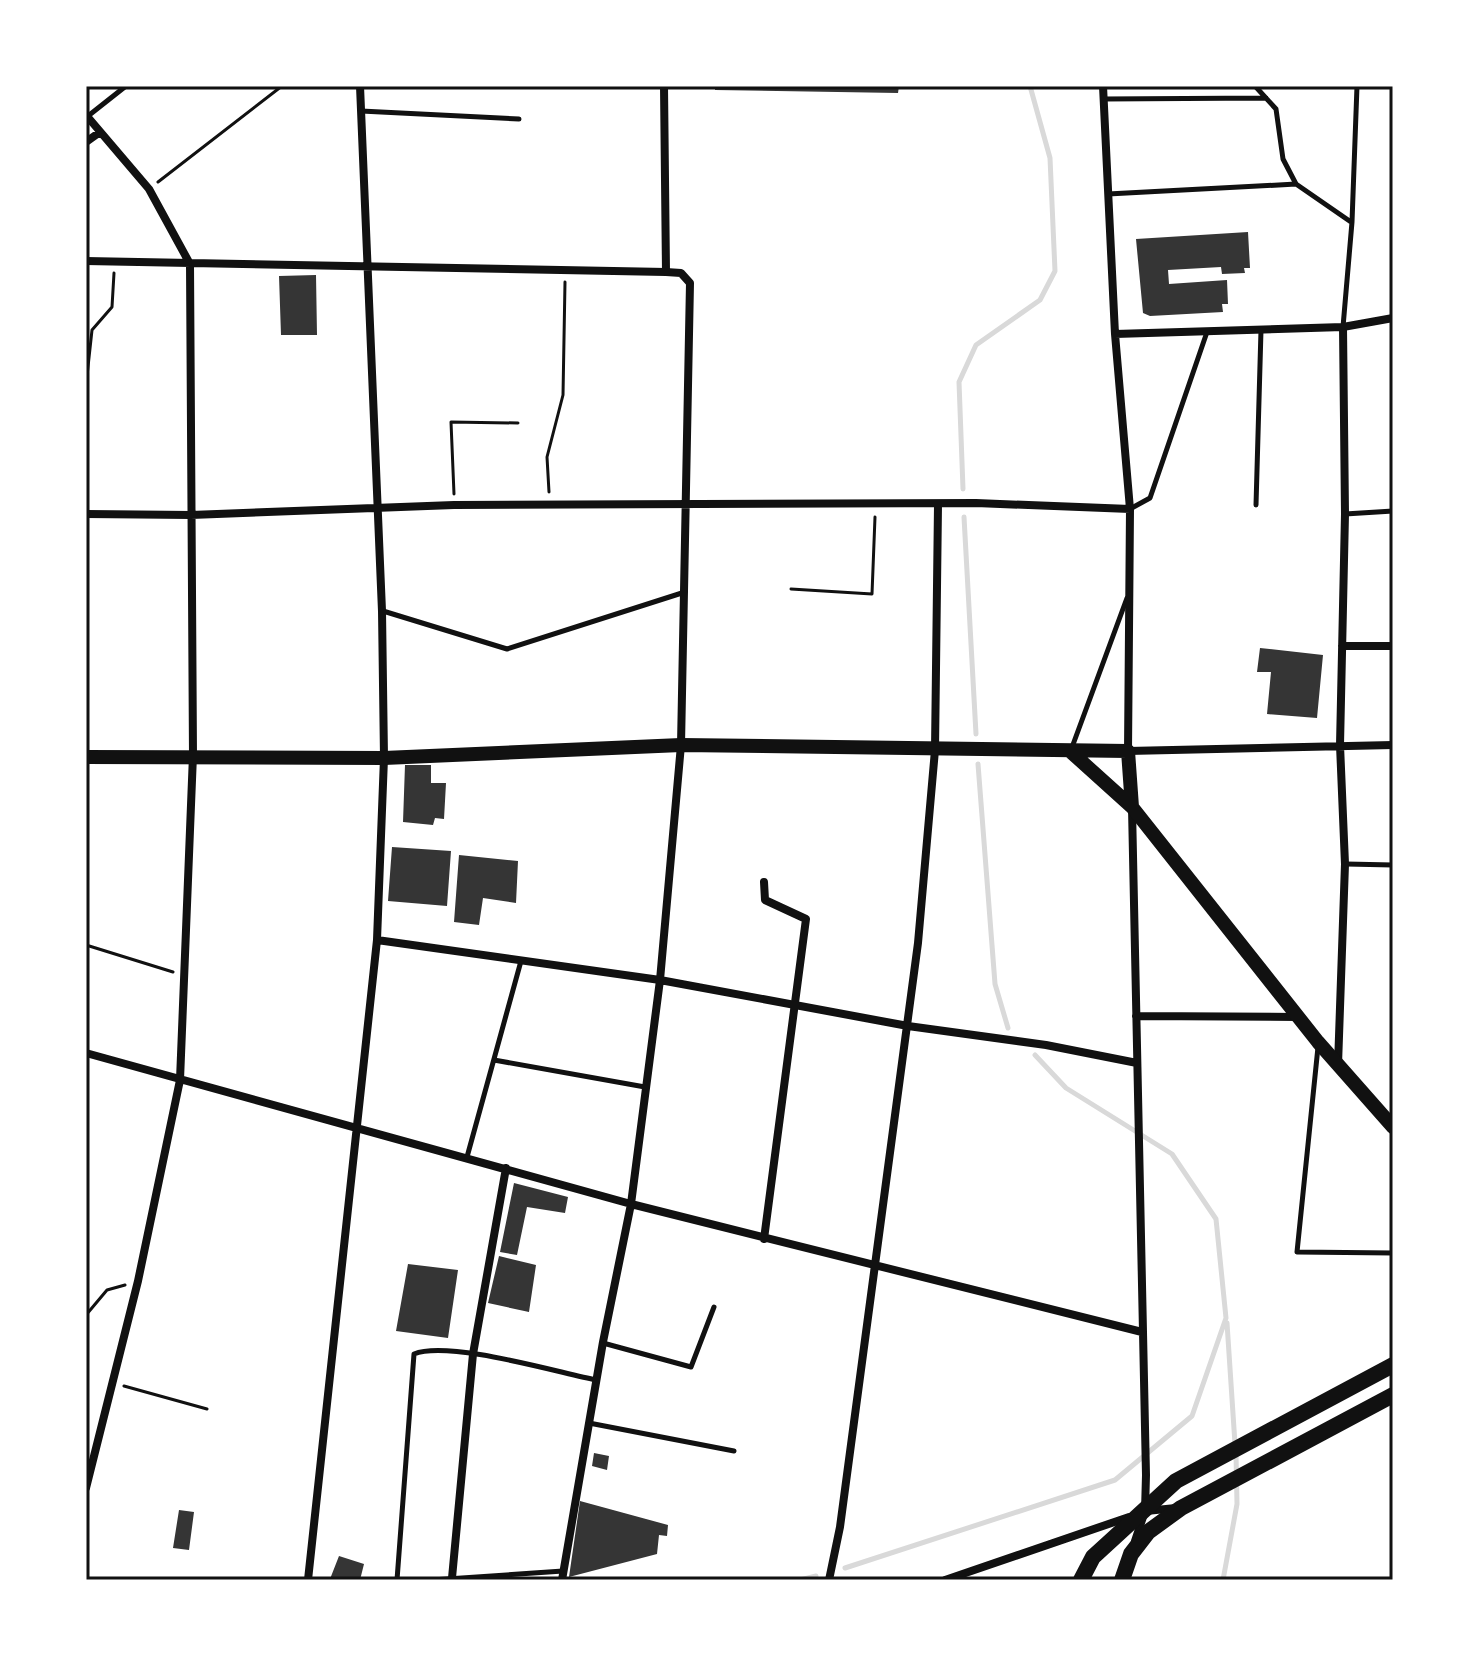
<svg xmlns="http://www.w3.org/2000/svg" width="1479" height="1666" font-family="'DM Sans',sans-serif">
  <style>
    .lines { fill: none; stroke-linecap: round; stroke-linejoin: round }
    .stream { stroke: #d9d9d9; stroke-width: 5 }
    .building { fill: #353535 }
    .path { stroke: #111; stroke-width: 3 }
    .service { stroke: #111; stroke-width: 5 }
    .minor { stroke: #111; stroke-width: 8 }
    .secondary { stroke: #111; stroke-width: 14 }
    .primary { stroke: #111; stroke-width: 16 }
    .neatline { fill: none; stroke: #111; stroke-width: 3 }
  </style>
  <rect width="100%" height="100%" fill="#fff"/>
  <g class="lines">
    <path class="stream" d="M963,489L959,382L976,345L1040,300L1055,271L1050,158L1030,86
      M964,517L976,734
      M978,764L995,984L1008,1028
      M1227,1323L1235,1444
      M845,1568L1115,1480L1192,1416L1226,1318L1216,1219L1172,1154L1066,1088L1035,1055
      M800,1580L816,1576
      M1223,1580L1237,1504L1236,1454"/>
  </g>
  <path class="building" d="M715,86H899L898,93L715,90Z
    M1248,232L1250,268H1244L1245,273L1222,274L1221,267L1168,270L1169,284L1227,280L1228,304H1222L1223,312L1150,316L1143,313L1136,239Z
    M316,275L317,335H281L279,276Z
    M1260,648L1323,655L1317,718L1267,714L1271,672H1257Z
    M405,765H431V783H446L444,819L435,818L433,825L403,822Z
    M392,847L451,851L447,906L388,901Z
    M459,855L518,861L516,903L483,898L479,925L454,922Z
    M514,1183L568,1197L565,1213L527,1207L517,1255L500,1252Z
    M499,1256L536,1265L529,1312L488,1303Z
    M408,1264L458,1270L448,1338L396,1331Z
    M594,1453L609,1456L607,1470L592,1466Z
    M580,1501L668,1525L667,1536L659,1535L657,1554L569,1577Z
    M179,1510L194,1512L189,1550L173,1548Z
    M339,1556L364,1564L360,1580L330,1579Z"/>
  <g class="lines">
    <path class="path" d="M158,182L282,86
      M86,385L92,330L112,307L114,273
      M549,492L547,457L563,395L565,282
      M454,494L451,422L518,423
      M791,589L872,594L875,517
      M86,945L173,972
      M86,1315L107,1290L125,1285
      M124,1386L207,1409"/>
    <path class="service" d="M1255,86L1276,109L1283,159L1296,184L1351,222
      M1104,99L1266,98
      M361,111L519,119
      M88,116L126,86
      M1108,194L1296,184
      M1343,327L1352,222L1357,86
      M1256,505L1261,330
      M1130,509L1150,498L1207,332
      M1345,514L1393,511
      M383,611L507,649L685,592
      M1071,750L1127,598
      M1346,864L1393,865
      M1318,1047L1297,1252L1393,1253
      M494,1060L645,1087
      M467,1157L521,961
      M603,1343L691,1367L714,1307
      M589,1423L734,1451
      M397,1580L414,1354C448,1340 556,1372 596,1380
      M432,1580L563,1571"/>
    <path class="minor" d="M1103,86L1115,334L1130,509L1128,751L1393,745
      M86,115L149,189L190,264L193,755L180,1080L138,1281L86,1488
      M86,142L100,132
      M86,261L666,272
      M1115,334L1343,327L1393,318
      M86,514L191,515L454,505L976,503L1130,509
      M1342,646H1393
      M1132,808L1146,1475L1145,1511L1135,1541
      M764,882L765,900L806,919L764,1239
      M377,940L660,980L908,1026L1046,1045L1137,1063
      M1136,1016L1298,1017
      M86,1053L631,1204L1142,1332
      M1338,1065L1345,864L1340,745L1345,514L1343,327
      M1146,1511L1176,1508
      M452,1578L473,1354L506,1168
      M308,1580L377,940L384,758L382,611L360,86
      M562,1580L603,1342L631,1204L660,980L681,745L690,283L681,273L666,272L664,86
      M829,1580L840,1527L918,943L935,750L938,505
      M945,1580L1129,1517"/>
    <path class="secondary" d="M1071,752L1132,807L1318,1042L1393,1127
      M86,757L384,758L681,745L1128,751L1132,807"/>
    <path class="primary" d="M1081,1580L1093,1557L1176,1481L1393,1365
      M1122,1580L1131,1554L1148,1532L1181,1508L1393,1395"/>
  </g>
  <rect width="1479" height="1666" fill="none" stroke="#ffffff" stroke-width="176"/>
  <rect x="88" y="88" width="1303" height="1490" class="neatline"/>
</svg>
